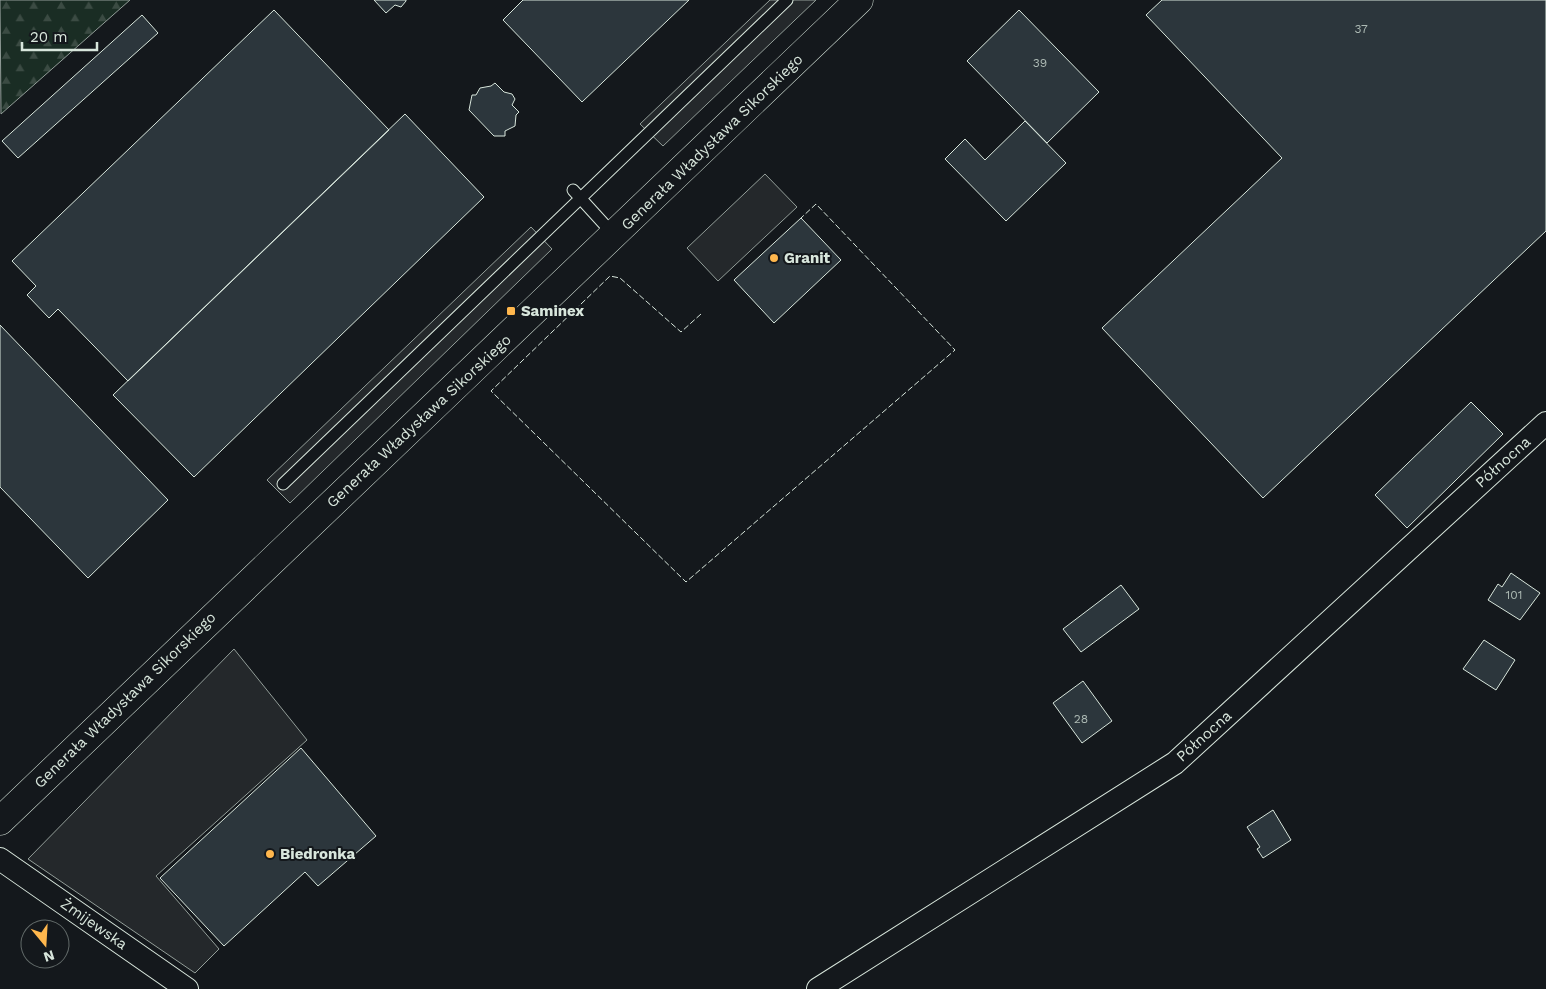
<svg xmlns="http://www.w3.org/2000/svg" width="1546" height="989" font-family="'Work Sans',sans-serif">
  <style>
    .forest { fill: url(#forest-firs); stroke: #939e99 }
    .parking { fill: #24282b; stroke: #939e99 }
    .building { fill: #2c363c; stroke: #d8e6dc }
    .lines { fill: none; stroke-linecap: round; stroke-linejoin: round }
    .lane-casing { stroke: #d8e6dc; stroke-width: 13 }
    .street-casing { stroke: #d8e6dc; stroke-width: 24 }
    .primary-casing { stroke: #d8e6dc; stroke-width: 29 }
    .lane { stroke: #14181c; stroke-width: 11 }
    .street { stroke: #14181c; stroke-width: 22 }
    .primary { stroke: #14181c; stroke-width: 28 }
    .fence { stroke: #d8e6dc; stroke-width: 1; stroke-dasharray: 6 2.5; stroke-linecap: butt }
    .poi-dot { fill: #ffb74d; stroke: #14181c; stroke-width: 2 }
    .labels { text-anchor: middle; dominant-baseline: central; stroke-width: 4; stroke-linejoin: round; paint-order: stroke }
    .number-label { font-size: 12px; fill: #adbab4 }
    .street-label { font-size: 15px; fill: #d8e6dc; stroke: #14181c }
    .poi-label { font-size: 15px; font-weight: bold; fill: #d8e6dc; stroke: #14181c; text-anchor: start }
  </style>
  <defs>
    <pattern id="forest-firs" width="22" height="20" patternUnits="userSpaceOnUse" patternTransform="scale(1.25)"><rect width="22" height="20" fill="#1a2d24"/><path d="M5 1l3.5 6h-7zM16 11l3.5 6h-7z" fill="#3b4b43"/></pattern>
  </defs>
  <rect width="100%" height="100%" fill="#14181c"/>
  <path class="forest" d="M0,0H130L1,114Z"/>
  <path class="parking" d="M770,0H816L663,146L640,124Z
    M765,174L797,207L718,281L687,248Z
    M531,227L552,249L290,503L267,480Z
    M234,649L307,740L156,876L219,949L195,973L28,859Z"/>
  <path class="building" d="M374,0H406V1L401,7L395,5L386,13Z
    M523,0H689L582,102L503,20Z
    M1162,0H1546V231L1263,498L1102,328L1282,158L1146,15Z
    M274,10L389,130L128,381L58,309L49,318L27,295L36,286L12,261Z
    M1019,10L1099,92L1047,143L967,61Z
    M142,15L158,33L18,158L2,141Z
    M495,83L504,92L512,94L515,99L512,105L519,112L516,115L515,126L505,131V136H494L469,110L472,95H476L480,88L491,86Z
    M405,114L484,197L194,477L113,395Z
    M1025,121L1066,163L1006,221L945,159L965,139L985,160Z
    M801,218L841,260L774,323L734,280Z
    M0,325L168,500L88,578L0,487Z
    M1471,402L1503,434L1407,528L1375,495Z
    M1511,573L1540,593L1520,620L1488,600L1498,584L1502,587Z
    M1121,585L1139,609L1081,652L1063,629Z
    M1484,640L1515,660L1496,690L1463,669Z
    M1083,681L1112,721L1082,743L1053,703Z
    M301,748L376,836L318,886L305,872L224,946L160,878Z
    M1273,810L1291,840L1263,858L1257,849L1260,847L1247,827Z"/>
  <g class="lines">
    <defs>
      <path id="lane" d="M573,190L614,235
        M283,484L787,0"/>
      <path id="street" d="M0,859L187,989
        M818,989L1175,763L1546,423"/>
      <path id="primary" d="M0,821L859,0"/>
    </defs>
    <use href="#lane" class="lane-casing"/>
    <use href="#street" class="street-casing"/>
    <use href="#primary" class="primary-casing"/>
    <use href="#lane" class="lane"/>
    <use href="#street" class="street"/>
    <use href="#primary" class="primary"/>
    <path class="fence" d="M701,314L681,332L620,278L610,276L491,391L686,582L955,350L816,204L801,218"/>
  </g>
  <g class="poi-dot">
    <circle cx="774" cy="258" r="5"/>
    <rect x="506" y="306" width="10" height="10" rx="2.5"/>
    <circle cx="270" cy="854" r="5"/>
  </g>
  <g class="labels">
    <g class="number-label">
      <text x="1361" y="29">37</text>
      <text x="1040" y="63">39</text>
      <text x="1514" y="595">101</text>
      <text x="1081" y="719">28</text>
    </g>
    <g class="street-label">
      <text transform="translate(712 142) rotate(-44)">Generała Władysława Sikorskiego</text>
      <text transform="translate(419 421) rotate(-43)">Generała Władysława Sikorskiego</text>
      <text transform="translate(1503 462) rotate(-42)">Północna</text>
      <text transform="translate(125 700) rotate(-44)">Generała Władysława Sikorskiego</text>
      <text transform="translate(1204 736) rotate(-42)">Północna</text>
      <text transform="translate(94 924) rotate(35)">Żmijewska</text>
    </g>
    <g class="poi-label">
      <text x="784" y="258">Granit</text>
      <text x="521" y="311">Saminex</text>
      <text x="280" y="854">Biedronka</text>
    </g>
  </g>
  <g transform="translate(45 944) rotate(162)"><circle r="24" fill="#14181c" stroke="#626a69"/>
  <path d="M0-4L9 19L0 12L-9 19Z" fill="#ffb74d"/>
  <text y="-8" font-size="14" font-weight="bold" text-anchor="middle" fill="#d8e6dc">N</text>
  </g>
  <path d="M22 42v8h75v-8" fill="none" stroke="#d8e6dc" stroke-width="2.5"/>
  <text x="30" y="42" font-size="15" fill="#d8e6dc" stroke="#14181c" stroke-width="4" paint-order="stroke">20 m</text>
</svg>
